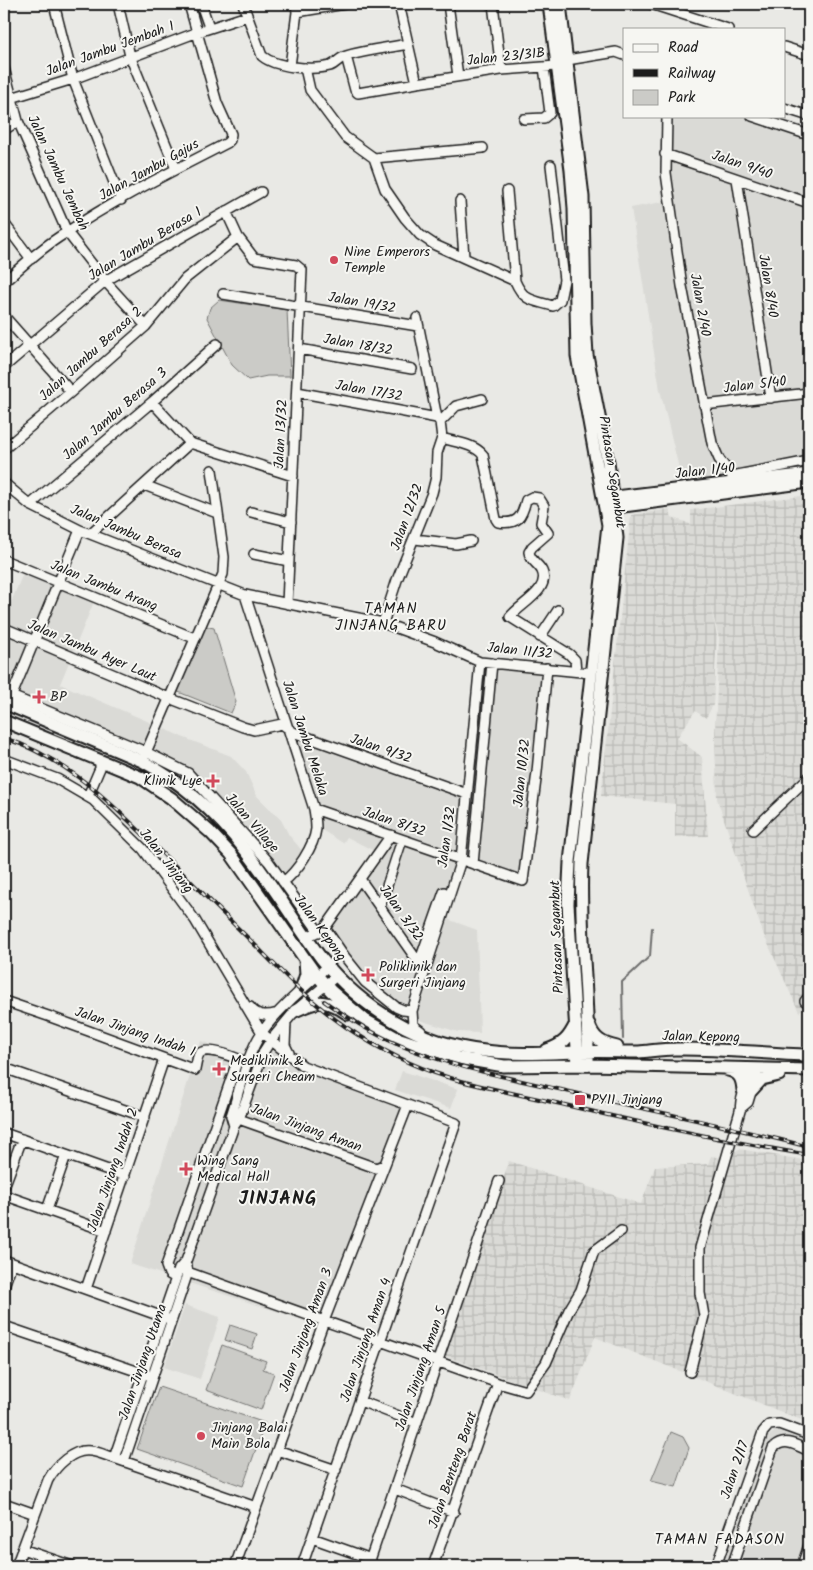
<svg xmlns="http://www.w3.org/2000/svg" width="813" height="1570" font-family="Kalam,sans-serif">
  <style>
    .built { fill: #dadad6 }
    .industrial { fill: url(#industrial-grid) }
    .park { fill: #cbcbc7; stroke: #747472 }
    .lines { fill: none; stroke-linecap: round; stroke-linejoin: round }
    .stream { stroke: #6d6d6c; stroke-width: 2 }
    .minor-casing { stroke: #1c1c1c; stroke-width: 12 }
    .major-casing { stroke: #1c1c1c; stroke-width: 15 }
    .minor { stroke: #f6f6f2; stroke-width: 9 }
    .major { stroke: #f6f6f2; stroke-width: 11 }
    .rail-casing { stroke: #1c1c1c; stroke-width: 4 }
    .rail { stroke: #f6f6f2; stroke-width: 2; stroke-dasharray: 5.5; stroke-linecap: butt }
    .poi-dot { fill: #d1495b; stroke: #f6f6f2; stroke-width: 2 }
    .labels { text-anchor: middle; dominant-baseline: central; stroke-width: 4; stroke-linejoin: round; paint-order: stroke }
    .street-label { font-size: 14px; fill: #1c1c1c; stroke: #f6f6f2 }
    .poi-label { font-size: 14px; fill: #1c1c1c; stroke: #f6f6f2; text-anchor: start }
    .neighbourhood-label { font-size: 15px; letter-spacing: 1px; fill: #1c1c1c; stroke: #f6f6f2 }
    .district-label { font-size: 19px; font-weight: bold; letter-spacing: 1px; fill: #1c1c1c; stroke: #f6f6f2 }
  </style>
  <defs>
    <pattern id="industrial-grid" width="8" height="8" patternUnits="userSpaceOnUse" patternTransform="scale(1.25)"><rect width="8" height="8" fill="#dadad6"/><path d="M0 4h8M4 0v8" fill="none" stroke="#babab7"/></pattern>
  </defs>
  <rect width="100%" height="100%" fill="#e9e9e5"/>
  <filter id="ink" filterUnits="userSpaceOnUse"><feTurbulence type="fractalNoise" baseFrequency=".02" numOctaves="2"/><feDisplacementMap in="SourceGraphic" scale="10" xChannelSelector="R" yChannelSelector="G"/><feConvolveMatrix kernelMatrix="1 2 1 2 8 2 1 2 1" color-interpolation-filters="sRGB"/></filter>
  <g filter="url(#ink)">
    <path class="built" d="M663,116H773L809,129V465L683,485L660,390L631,208L662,202L661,182Z
      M24,571L95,599L60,684L154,724L182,737L231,756L246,772L257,796L281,820L289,835L304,853L283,879L196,777L4,690V619Z
      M487,666L543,670L520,876L457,854L439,916L477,930L480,1033L458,1032L400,1014L369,992L330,931L382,855L347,837L343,843L320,829L318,807L294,736L473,798Z
      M201,1041L255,1060L260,1046L408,1102L319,1325L130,1264Z
      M402,1071L458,1089L451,1108L395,1090Z
      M185,1305L220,1317L200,1379L164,1367Z
      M777,1430L809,1442V1566H721L764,1439Z"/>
    <path class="industrial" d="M809,495V1003L799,1012L763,933L717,799L715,735L719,638L710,603L717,636L713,705L706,718L695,711L677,738L702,757L708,836L675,837V804L601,796L631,515L669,509L672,517L690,524L691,526V510Z
      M739,1149L809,1161V1423L595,1337L570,1401L445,1356L509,1161L641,1204L655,1167L708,1164L711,1156L722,1158Z"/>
    <path class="park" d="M219,300L287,310L290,376H267L248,380L232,365L207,318L210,308Z
      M204,626L214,628L236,702L231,713L176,691Z
      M230,1325L257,1334L252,1349L225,1340Z
      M222,1345L266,1361L263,1369L274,1373L261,1410L206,1390Z
      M159,1387L265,1423L243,1486L137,1449Z
      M671,1432L683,1437L689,1448L676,1487L651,1481Z"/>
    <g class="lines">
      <path class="stream" d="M623,1039L622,982L650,956L652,928"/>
      <defs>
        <path id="minor" d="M54,4L73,79L121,200
          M118,4L130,56L176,169
          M201,4L209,27
          M243,4L262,56C275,67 312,71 330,66C336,64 339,58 346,56C366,50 387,48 408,44
          M399,4L417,83L501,70L556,66
          M448,4L458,76
          M493,4L501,70
          M651,4L728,29
          M297,12L345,4
          M784,47L809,55
          M346,56L355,90L358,93L417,83
          M567,60L616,52L624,55
          M290,66L297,12L296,4
          M4,68L18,121L67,232L105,281L146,326
          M305,68L310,90L345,137L374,158L483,148
          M11,98L73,79L198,32L247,16
          M784,108L809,116
          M667,116L666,173L682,286L712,443L719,459L732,476L734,489
          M752,116L809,135
          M524,119L544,118L550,113L544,67
          M4,130L18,121
          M665,154L809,203
          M374,158L385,189L405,218L420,235L435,245L515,281
          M737,179L771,398
          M507,191L515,281C524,302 533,300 553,306L560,300L564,280L551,165
          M460,201L464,257
          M226,211L238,237L254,258L296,265L302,270L287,604
          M4,223L31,259
          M4,282C24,264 44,246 67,232C117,198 173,171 227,143L230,140L231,134L217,103L189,4
          M223,294L418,326
          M4,316L71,392
          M299,349L412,369
          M4,367L105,281L261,192
          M297,392L437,418
          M152,402L190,443L293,476
          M704,405L809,393
          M440,422L456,406L482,399
          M442,438C454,442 475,444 483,455L496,519L498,522C518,525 522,517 526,500L532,497L539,498L544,506L541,523L548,533L532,547L529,552C530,561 539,564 542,571C551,590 520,604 510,617L569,654L575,660L576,671
          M4,449L71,392L146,326L185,279L238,237
          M732,476L809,461
          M4,483L30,505L80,530L245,595L383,623L435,642L480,662L591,673
          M144,485L217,513
          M30,505L152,402L217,344
          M251,512L291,522
          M91,533L190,443
          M415,539L456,544L471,541
          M254,554L289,561
          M4,560L194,638
          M245,595L314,809C315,815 316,822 316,829C314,846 297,872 283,882
          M383,623L397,580L432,493L436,477L437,453L442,438L440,422L437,418L417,318
          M4,628L169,698L243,727L254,730L282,724L293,732L467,794
          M540,637L558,610
          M4,693L146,752L188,773L269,862L319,932
          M10,700L80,530
          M144,757L223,574L224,557L212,470
          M4,759L57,779L93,800L143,849L195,920L262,1033L303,1066L456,1123L302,1566
          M88,796L100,768V763L97,759
          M314,809L523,881L537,772L547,668
          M753,830L809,777
          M473,864L492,663
          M360,879L419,963L423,965
          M380,907L402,840
          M325,928L345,957L365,982L396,1007L403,1010L412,1011
          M307,937L325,928L391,835
          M419,963L444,892
          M4,1001L48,1016L195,1070C196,1065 197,1058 199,1054C206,1045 239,1059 248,1063
          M805,1001L809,997
          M250,1007C257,1017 267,1016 278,1013
          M286,1022L285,1045L289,1053
          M421,1031L413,1025L412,1011L461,860L480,662
          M4,1068L145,1117
          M741,1108L748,1102L758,1069
          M236,1118L376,1168L384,1165
          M234,1126L231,1116C240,1089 246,1056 262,1032C280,1007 305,987 328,966
          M4,1133L125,1176
          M4,1187L22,1139
          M4,1195L106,1231
          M47,1210L66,1155
          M4,1260L166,1318
          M179,1269L498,1383L526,1391L546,1363L569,1310L581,1290L594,1251L621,1231
          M176,1278L169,1274L166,1266L238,1059
          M4,1286L12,1263
          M86,1289L164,1059
          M4,1326L148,1375
          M690,1372L704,1316L700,1293V1248L740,1111L741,1101L750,1069
          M360,1401L417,1423
          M277,1450L336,1470
          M114,1458L179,1269L186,1261L234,1126L239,1119L264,1051L271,1040L295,1011L336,976
          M124,1461L188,1272L187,1267
          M395,1489L454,1512
          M4,1503L35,1514
          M312,1538L371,1559
          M22,1549L72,1566
          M16,1566L48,1480C56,1466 73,1448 91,1451C99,1452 107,1456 114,1458L256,1507
          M235,1566L324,1321L408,1105
          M368,1566L499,1181
          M433,1566L498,1383
          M716,1566L763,1432L769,1425L779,1424L809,1435
          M732,1566L773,1448C785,1437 796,1445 809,1451
          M802,1566L809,1545"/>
        <path id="major" d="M549,4L571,170L574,208L577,356L608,525L570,862L568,904L578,1065
          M560,4L583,197L585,323L587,355L608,462L617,538L582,864C579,931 589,997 588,1065
          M607,498L809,474
          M608,508L809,482
          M4,703L142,761C182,782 218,815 246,851C273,885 295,923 321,958C362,1009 420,1044 485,1051C515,1055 546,1053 576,1052C597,1051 618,1052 639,1052C651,1051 663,1049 675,1049C719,1048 765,1054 809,1055
          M4,721L140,777L171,798L210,832L231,854L314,972L331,991L365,1020L397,1038L458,1058L504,1066L588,1065L809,1070
          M301,990L306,974L305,960
          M295,1011C321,999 325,999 348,1014
          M589,1024C593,1039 603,1044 617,1047
          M547,1050C563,1045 569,1038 576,1023
          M728,1070C740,1073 742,1079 743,1090
          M751,1091L762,1079L779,1075"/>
      </defs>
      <use href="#minor" class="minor-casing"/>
      <use href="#major" class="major-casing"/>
      <use href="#minor" class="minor"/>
      <use href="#major" class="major"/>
      <defs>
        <path id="rail" d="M4,738C70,759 117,809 165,856C194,885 223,913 252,942C282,972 311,1003 346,1027C377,1048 411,1066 447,1077C484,1088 523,1095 561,1104C643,1124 726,1141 809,1155
          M324,1001C348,1018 374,1035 402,1046C454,1068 511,1078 566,1091C647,1110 729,1126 809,1147"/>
      </defs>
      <use href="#rail" class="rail-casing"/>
      <use href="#rail" class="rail"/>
    </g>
  </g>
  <g class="poi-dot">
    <circle cx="334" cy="260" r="5"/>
    <path d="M36.5 689.5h5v5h5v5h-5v5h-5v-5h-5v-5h5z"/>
    <path d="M210.5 773.5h5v5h5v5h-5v5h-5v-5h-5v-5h5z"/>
    <path d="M365.5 967.5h5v5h5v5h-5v5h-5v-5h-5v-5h5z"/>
    <path d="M216.5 1061.5h5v5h5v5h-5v5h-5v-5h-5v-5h5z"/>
    <rect x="574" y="1094" width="12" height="12" rx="2.5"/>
    <path d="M183.5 1161.5h5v5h5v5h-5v5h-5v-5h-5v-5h5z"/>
    <circle cx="201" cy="1436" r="5"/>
  </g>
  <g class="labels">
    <g class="street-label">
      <text transform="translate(110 49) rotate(-20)">Jalan Jambu Jembah 1</text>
      <text transform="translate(506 57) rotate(-6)">Jalan 23/31B</text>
      <text transform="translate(742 165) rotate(19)">Jalan 9/40</text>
      <text transform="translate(149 170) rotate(-29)">Jalan Jambu Gajus</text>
      <text transform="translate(58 173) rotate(65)">Jalan Jambu Jembah</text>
      <text transform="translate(145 244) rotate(-31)">Jalan Jambu Berasa 1</text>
      <text transform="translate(768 286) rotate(81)">Jalan 8/40</text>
      <text transform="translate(362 303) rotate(10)">Jalan 19/32</text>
      <text transform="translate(700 305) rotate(80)">Jalan 2/40</text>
      <text transform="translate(358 345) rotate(10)">Jalan 18/32</text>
      <text transform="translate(91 354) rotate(-42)">Jalan Jambu Berasa 2</text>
      <text transform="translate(755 385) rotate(-7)">Jalan 5/40</text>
      <text transform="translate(369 391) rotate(10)">Jalan 17/32</text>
      <text transform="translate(115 414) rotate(-41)">Jalan Jambu Berasa 3</text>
      <text transform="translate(281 434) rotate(-87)">Jalan 13/32</text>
      <text transform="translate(705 471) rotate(-6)">Jalan 1/40</text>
      <text transform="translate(612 472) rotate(81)">Pintasan Segambut</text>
      <text transform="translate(407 517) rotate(-70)">Jalan 12/32</text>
      <text transform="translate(126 532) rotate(23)">Jalan Jambu Berasa</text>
      <text transform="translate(104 586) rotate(22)">Jalan Jambu Arang</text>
      <text transform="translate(92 651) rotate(23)">Jalan Jambu Ayer Laut</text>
      <text transform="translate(520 651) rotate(6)">Jalan 11/32</text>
      <text transform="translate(305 738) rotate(72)">Jalan Jambu Melaka</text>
      <text transform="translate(381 749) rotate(19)">Jalan 9/32</text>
      <text transform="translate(522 773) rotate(-84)">Jalan 10/32</text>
      <text transform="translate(394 822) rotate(19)">Jalan 8/32</text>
      <text transform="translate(252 823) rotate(49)">Jalan Village</text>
      <text transform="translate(447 837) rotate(-82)">Jalan 1/32</text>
      <text transform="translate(166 861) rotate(52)">Jalan Jinjang</text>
      <text transform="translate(401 913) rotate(55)">Jalan 3/32</text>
      <text transform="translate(320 928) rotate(54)">Jalan Kepong</text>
      <text transform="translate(557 937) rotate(-92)">Pintasan Segambut</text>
      <text transform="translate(135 1032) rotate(19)">Jalan Jinjang Indah 1</text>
      <text transform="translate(701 1037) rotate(1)">Jalan Kepong</text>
      <text transform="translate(306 1128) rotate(20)">Jalan Jinjang Aman</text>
      <text transform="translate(113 1170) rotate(-71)">Jalan Jinjang Indah 2</text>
      <text transform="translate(306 1330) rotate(-70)">Jalan Jinjang Aman 3</text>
      <text transform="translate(366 1340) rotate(-71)">Jalan Jinjang Aman 4</text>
      <text transform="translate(143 1362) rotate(-71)">Jalan Jinjang Utama</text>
      <text transform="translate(421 1369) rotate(-71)">Jalan Jinjang Aman 5</text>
      <text transform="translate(453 1470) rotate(-71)">Jalan Benteng Barat</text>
      <text transform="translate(735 1470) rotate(-71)">Jalan 2/17</text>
    </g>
    <g class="poi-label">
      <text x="344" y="252">Nine Emperors<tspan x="344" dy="16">Temple</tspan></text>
      <text x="50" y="697">BP</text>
      <text x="202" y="781" text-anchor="end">Klinik Lye</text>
      <text x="379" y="967">Poliklinik dan<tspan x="379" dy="16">Surgeri Jinjang</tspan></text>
      <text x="230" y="1061">Mediklinik &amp;<tspan x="230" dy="16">Surgeri Cheam</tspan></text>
      <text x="591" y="1100">PY11 Jinjang</text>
      <text x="197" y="1161">Wing Sang<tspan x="197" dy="16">Medical Hall</tspan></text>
      <text x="211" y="1428">Jinjang Balai<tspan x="211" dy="16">Main Bola</tspan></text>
    </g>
    <g class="neighbourhood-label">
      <text x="391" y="609">TAMAN<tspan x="391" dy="17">JINJANG BARU</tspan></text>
      <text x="720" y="1540">TAMAN FADASON</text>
    </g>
    <g class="district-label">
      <text x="278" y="1199">JINJANG</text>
    </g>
  </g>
  <rect width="813" height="1570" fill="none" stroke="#f6f6f2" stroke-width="20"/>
  <rect x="10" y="10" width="793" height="1550" fill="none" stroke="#1c1c1c" stroke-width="2" filter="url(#ink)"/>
  <rect x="623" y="28" width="162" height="90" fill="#f6f6f2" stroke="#9f9f9c"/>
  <rect x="633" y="44" width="25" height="8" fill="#f6f6f2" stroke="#9f9f9c"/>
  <text x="668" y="52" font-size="15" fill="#1c1c1c">Road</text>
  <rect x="633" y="69" width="25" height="8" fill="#1c1c1c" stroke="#9f9f9c"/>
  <text x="668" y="78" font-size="15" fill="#1c1c1c">Railway</text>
  <rect x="633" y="90" width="25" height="15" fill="#cbcbc7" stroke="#9f9f9c"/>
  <text x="668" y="102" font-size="15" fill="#1c1c1c">Park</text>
</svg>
